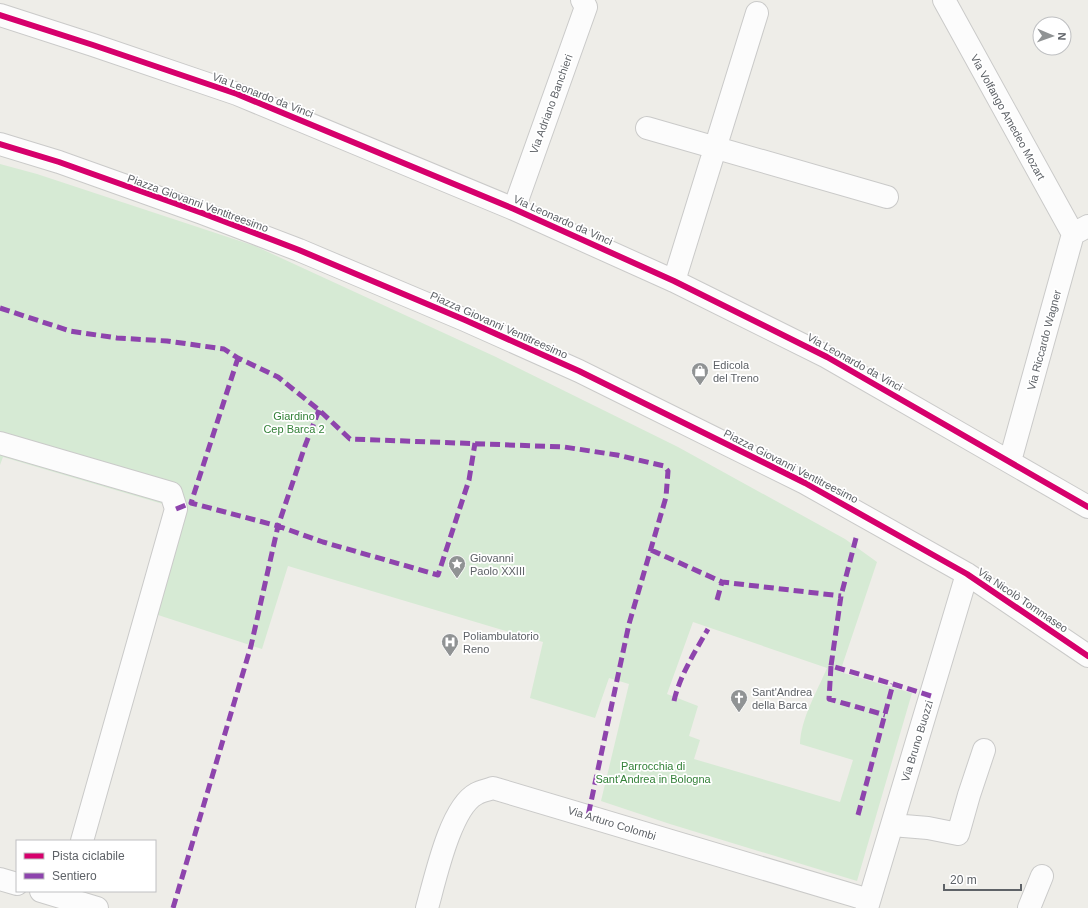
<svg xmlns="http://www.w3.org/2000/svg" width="1088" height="908" font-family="Helvetica,sans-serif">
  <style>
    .green { fill: #d6ead4; fill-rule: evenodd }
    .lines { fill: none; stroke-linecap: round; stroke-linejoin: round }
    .minor-casing { stroke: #cacac9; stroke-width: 24 }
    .minor { stroke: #fcfcfc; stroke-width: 22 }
    .quiet { stroke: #8e44ad; stroke-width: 5; stroke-dasharray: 10 5; stroke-linecap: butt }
    .cycleway-casing { stroke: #fff; stroke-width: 8 }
    .cycleway { stroke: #d6006c; stroke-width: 6 }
    .labels { text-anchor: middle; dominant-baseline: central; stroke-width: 3.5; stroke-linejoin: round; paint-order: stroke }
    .street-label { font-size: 11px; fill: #5e6267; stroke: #fff }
    .poi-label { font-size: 11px; fill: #5e6267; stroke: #fff; text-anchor: start }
    .park-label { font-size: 11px; fill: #338138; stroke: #fff }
  </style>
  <rect width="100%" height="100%" fill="#eeede8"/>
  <path class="green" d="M0,164L37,174L255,246L496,357L678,447L845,539L877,562L840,672L912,693L857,881L670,824L601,801L629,684L609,678L595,718L530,698L543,642L288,566L262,649L155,614L180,509L3,457L0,465ZM693,622L827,668C817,692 801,718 800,744L853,760L840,802L694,759L700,740L689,736L698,706L667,694Z"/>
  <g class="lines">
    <defs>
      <path id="minor" d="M944,0L1073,234
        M0,15L93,45L237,94L514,209L674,281L827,357L1088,507
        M647,128L887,197
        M0,144L59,162L202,213L299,250L465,320L579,371L805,483L967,574L1088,656
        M514,209L586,7L582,0
        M674,281L757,13
        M0,443L171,493L176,509L82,841
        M1010,461L1073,234L1088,226
        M892,825L928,828L958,834L969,795L984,750
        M0,879L17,884
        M41,891L97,908
        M427,908C435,880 450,808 476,794C481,791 488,790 493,788L869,900
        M867,908L967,574
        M1029,908L1042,876"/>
    </defs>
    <use href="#minor" class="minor-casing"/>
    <use href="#minor" class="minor"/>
    <path class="quiet" d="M0,308L70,331L117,338L167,341L224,349L238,358L278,377L319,410L350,439L564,447L617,455L664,466L668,471L666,497L629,624L588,816
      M319,410L305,446L278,526L323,542L438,575L469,480L475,443
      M176,509L191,503
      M856,538L841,596L831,666L893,684L931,696
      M651,550L722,582L841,596
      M717,600L722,582
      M831,666L829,699L885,715
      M674,701C680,675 695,652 708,629
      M858,815L893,684
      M173,908L251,646L278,526L191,503L238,358"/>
    <defs>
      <path id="cycleway" d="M0,15L93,45L237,94L514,209L674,281L827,357L1088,507
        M0,144L59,162L202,213L299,250L465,320L579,371L805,483L967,574L1088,656"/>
    </defs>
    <use href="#cycleway" class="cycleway-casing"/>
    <use href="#cycleway" class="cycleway"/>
  </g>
  <defs>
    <symbol id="shop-pin" viewBox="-11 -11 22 30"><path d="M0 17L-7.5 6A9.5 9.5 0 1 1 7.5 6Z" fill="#909394" stroke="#fff"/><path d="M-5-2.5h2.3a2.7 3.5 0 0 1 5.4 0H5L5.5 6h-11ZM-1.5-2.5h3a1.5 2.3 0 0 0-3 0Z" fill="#fff"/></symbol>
    <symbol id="sight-pin" viewBox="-11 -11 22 30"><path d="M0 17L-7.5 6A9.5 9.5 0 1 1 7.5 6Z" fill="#909394" stroke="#fff"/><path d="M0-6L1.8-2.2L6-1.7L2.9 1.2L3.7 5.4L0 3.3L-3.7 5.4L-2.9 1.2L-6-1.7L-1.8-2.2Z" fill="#fff"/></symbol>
    <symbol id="hospital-pin" viewBox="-11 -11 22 30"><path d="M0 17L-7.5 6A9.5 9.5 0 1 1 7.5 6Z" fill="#909394" stroke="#fff"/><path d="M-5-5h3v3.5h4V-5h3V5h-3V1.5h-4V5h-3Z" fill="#fff"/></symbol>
    <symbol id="church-pin" viewBox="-11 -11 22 30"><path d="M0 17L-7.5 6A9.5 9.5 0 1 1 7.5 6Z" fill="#909394" stroke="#fff"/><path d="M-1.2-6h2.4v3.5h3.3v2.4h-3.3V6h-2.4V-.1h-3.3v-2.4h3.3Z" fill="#fff"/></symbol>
  </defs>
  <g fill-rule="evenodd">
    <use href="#shop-pin" x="690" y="361" width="20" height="27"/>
    <use href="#sight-pin" x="447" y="554" width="20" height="27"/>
    <use href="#hospital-pin" x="440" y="632" width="20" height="27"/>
    <use href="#church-pin" x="729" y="688" width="20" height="27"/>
  </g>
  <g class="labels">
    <g class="street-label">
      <text transform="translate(263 95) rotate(21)">Via Leonardo da Vinci</text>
      <text transform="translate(551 104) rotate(-70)">Via Adriano Banchieri</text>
      <text transform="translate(1008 117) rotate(61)">Via Volfango Amedeo Mozart</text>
      <text transform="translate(198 203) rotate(20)">Piazza Giovanni Ventitreesimo</text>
      <text transform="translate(563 220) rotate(24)">Via Leonardo da Vinci</text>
      <text transform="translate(499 325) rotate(24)">Piazza Giovanni Ventitreesimo</text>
      <text transform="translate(1044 340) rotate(-75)">Via Riccardo Wagner</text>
      <text transform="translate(855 362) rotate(29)">Via Leonardo da Vinci</text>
      <text transform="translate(791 466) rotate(27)">Piazza Giovanni Ventitreesimo</text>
      <text transform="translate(1023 600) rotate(34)">Via Nicolò Tommaseo</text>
      <text transform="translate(917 741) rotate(-73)">Via Bruno Buozzi</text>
      <text transform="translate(612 823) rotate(17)">Via Arturo Colombi</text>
    </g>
    <g class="poi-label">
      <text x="713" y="365">Edicola<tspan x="713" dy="13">del Treno</tspan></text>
      <text x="470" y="558">Giovanni<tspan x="470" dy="13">Paolo XXIII</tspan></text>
      <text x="463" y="636">Poliambulatorio<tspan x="463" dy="13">Reno</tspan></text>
      <text x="752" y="692">Sant'Andrea<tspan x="752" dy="13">della Barca</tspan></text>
    </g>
    <g class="park-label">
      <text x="294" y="416">Giardino<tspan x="294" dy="13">Cep Barca 2</tspan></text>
      <text x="653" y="766">Parrocchia di<tspan x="653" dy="13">Sant'Andrea in Bologna</tspan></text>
    </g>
  </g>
  <rect x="16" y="840" width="140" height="52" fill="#ffffff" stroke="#bfc0c2"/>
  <rect x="24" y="853" width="20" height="6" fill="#d6006c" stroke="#bfc0c2"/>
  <text x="52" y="860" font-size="12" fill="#5e6267">Pista ciclabile</text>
  <rect x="24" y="873" width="20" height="6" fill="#8e44ad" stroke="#bfc0c2"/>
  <text x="52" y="880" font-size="12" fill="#5e6267">Sentiero</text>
  <g transform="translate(1052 36) rotate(92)"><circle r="19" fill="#ffffff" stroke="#bfc0c2"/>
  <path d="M0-3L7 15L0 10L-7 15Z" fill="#909394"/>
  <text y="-6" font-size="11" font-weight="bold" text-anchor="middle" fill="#5e6267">N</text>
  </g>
  <path d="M944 884v6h77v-6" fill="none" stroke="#5e6267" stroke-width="2"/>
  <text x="950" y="884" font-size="12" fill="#5e6267" stroke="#ffffff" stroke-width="3" paint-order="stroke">20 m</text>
</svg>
